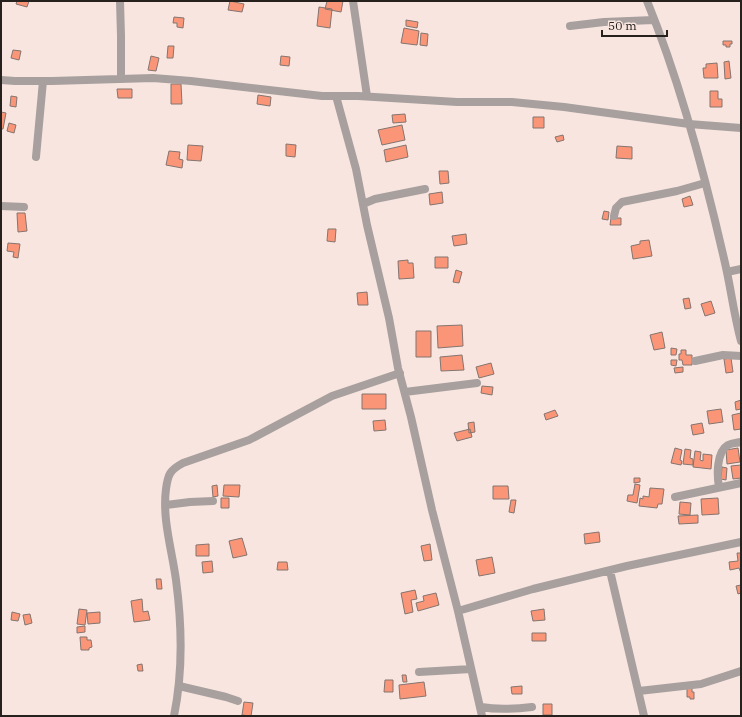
<svg xmlns="http://www.w3.org/2000/svg" width="742" height="717" font-family="'IBM Plex Serif',serif">
  <style>
    .building { fill: #fa9677; stroke: #85746f }
    .lines { fill: none; stroke-linecap: round; stroke-linejoin: round }
    .minor { stroke: #a8a09e; stroke-width: 8 }
  </style>
  <rect width="100%" height="100%" fill="#f8e5df"/>
  <path class="building" d="M17,1H29L27,7L16,4Z
    M230,1L244,4L242,12L228,10Z
    M327,1H343L341,12L325,9Z
    M319,7L332,9L330,28L317,26Z
    M174,17L184,18L183,28L177,27V23H173Z
    M406,20L418,22L417,28L406,26Z
    M404,28L419,31L417,45L401,43Z
    M421,33L428,34L427,46L420,45Z
    M723,41H732V44H730V47H726V45H723Z
    M168,46H174L173,58H167Z
    M13,50L21,51L19,60L11,58Z
    M151,56L159,58L156,71L148,70Z
    M281,56L290,57L289,66L280,65Z
    M729,61L731,78L725,79L724,62Z
    M717,63L718,78H704L703,68H706V64Z
    M171,84H181L182,104H171Z
    M117,89H132V98H118Z
    M710,91H718V99H722V107H710Z
    M258,95L271,97L270,106L257,104Z
    M11,96L17,97L16,107L10,106Z
    M1,112L6,113L3,129H1Z
    M405,114L406,122L393,123L392,115Z
    M533,117H544V128H533Z
    M9,123L16,125L14,133L7,131Z
    M402,125L405,140L382,145L378,130Z
    M563,135L564,140L557,142L555,137Z
    M286,144L296,145L295,157L286,156Z
    M188,145L203,146L201,161L187,160Z
    M406,145L408,157L386,162L384,150Z
    M617,146L632,147V159L616,158Z
    M169,151L180,152L179,159L183,160L182,168L166,165Z
    M439,171H448L449,183L440,184Z
    M442,192L443,203L430,205L429,194Z
    M690,196L693,205L684,207L682,199Z
    M604,211L609,212L608,220L602,219Z
    M17,213H25L27,231L18,232Z
    M611,218H621V225H610Z
    M328,229H336L335,242L327,241Z
    M466,234L467,244L454,246L452,236Z
    M649,240L652,256L633,259L631,246L640,244V241Z
    M8,243L20,244L18,258L13,257L14,252L7,251Z
    M435,257H448V268H435Z
    M408,260V263H413L414,278L399,279L398,261Z
    M456,270L462,272L459,283L453,282Z
    M367,292L368,305H358L357,293Z
    M689,298L691,308L685,309L683,299Z
    M711,301L715,313L705,316L701,304Z
    M462,325L463,346L438,348L437,326Z
    M416,331H431V357H416Z
    M662,332L665,348L654,350L650,335Z
    M671,348L677,349L676,355H671Z
    M681,350H686V355H692V365H683L682,360H679V354H681Z
    M462,355L464,370L441,371L440,357Z
    M731,358L733,372L726,373L724,359Z
    M671,360H677L676,366L671,365Z
    M491,363L494,374L479,378L476,367Z
    M683,367V372L675,373L674,368Z
    M482,386L493,387L492,395L481,393Z
    M362,394H386V409H362Z
    M741,400V409L736,410L735,402Z
    M721,409L723,422L709,424L707,411Z
    M555,410L558,416L546,420L544,414Z
    M741,413V429L734,430L732,415Z
    M385,420L386,430L374,431L373,421Z
    M474,422L475,432L469,433L468,423Z
    M702,423L704,433L693,435L691,425Z
    M470,429L472,437L457,441L454,433Z
    M675,448L682,450L680,460L682,461L681,465L671,463Z
    M738,448L740,462L727,464L726,450Z
    M685,449L691,450L690,458L693,459V465L683,464Z
    M695,451L701,452L700,460L703,461V454L712,455L711,469L693,467Z
    M741,465V478L733,479L731,466Z
    M722,467L727,468L726,480L721,479Z
    M634,478H640V482L634,483Z
    M635,484L640,485L637,503L627,501L628,495H633Z
    M217,485L218,496L213,497L212,486Z
    M224,485H240L239,497L223,496Z
    M493,486H508L509,499H493Z
    M650,488L664,489L662,504H658L657,508L639,506L640,498L643,499V496L649,497Z
    M221,498H229V508H221Z
    M718,498L719,514L702,515L701,499Z
    M511,500H516L514,513L509,512Z
    M680,502L691,503L690,515L679,514Z
    M698,515V523L679,524L678,516Z
    M599,532L600,542L585,544L584,534Z
    M242,538L247,555L233,558L229,541Z
    M209,544V556H196V545Z
    M430,544L432,560L424,561L421,546Z
    M737,553H741V573L739,568L730,570L729,562L738,561Z
    M492,557L495,573L479,576L476,560Z
    M212,561L213,572L203,573L202,562Z
    M278,562H287L288,570H277Z
    M156,579H161L162,589H157Z
    M741,585V593L738,594L736,586Z
    M415,590L417,599L411,600L413,612L405,614L401,593Z
    M436,593L439,605L418,611L416,603L424,601L423,596Z
    M142,599L143,612L148,611L150,620L134,622L131,601Z
    M79,609L87,610L85,625L77,624Z
    M544,609L545,620L533,621L531,611Z
    M12,612L20,614L18,621L11,620Z
    M100,612V623L88,624L87,613Z
    M30,614L32,623L25,625L23,615Z
    M85,626V632L77,633V627Z
    M532,633H546V641H532Z
    M80,637H87V640H91L92,647L89,648V650H81Z
    M142,664L143,671H138L137,665Z
    M402,675H406L407,682H403Z
    M385,680H393V692H384Z
    M424,682L426,696L400,699L399,685Z
    M522,686V694H512L511,687Z
    M687,688H692V692H694V699H690V697H687Z
    M244,702L253,703L251,716L242,715Z
    M543,704H552V715H543Z"/>
  <g class="lines">
    <path class="minor" d="M120,1L121,36V79
      M353,1L367,96
      M647,1C681,84 705,175 725,263C731,289 734,315 741,341
      M570,26L604,22L654,20
      M1,80L15,81H52L153,78L191,81L322,96H358L457,102H512L564,107L689,124L741,128
      M336,96L356,169L367,225L389,318L398,368L411,417L432,510L458,611L482,716
      M36,157L43,81
      M363,204L375,199L425,189
      M1,206L24,207
      M614,216L616,208L622,202L677,191L705,183
      M727,272L741,269
      M695,361L723,355L741,356
      M405,392L477,383
      M719,487C717,476 716,452 728,445C732,443 737,443 741,442
      M675,497L741,483
      M166,505L190,502L213,501
      M610,571L644,716
      M458,611L533,589L627,566L741,542
      M419,672L471,669
      M179,686L226,697L238,701
      M639,691L701,684L741,671
      M481,707C498,710 515,709 532,707
      M174,716C183,672 182,625 176,580C172,550 162,519 166,489C168,474 170,470 183,463L249,440L332,396L400,373"/>
  </g>
  <rect width="742" height="717" fill="none" stroke="#27211e" stroke-width="4"/>
  <path d="M602 30v6h65v-6" fill="none" stroke="#27211e" stroke-width="2"/>
  <text x="608" y="30" font-size="12" fill="#27211e" stroke="#f8e5df" stroke-width="3" paint-order="stroke">50 m</text>
</svg>
